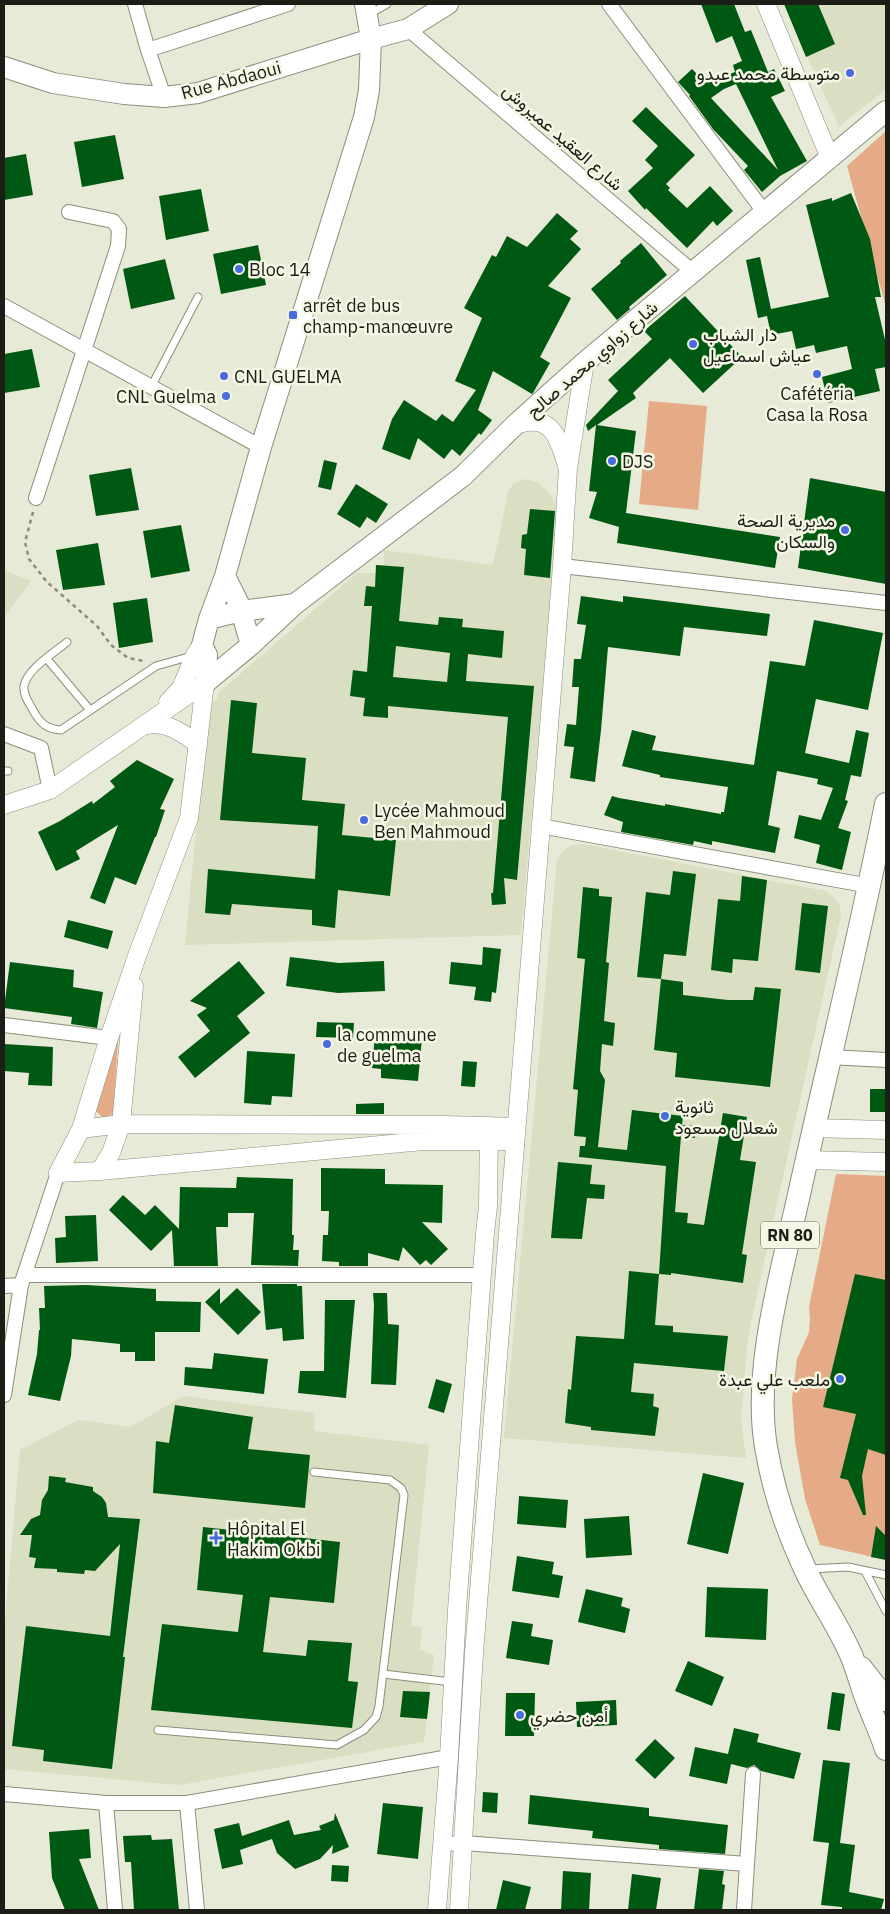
<svg xmlns="http://www.w3.org/2000/svg" width="890" height="1914" font-family="'IBM Plex Sans',Vazirmatn,sans-serif">
  <style>
    .built { fill: #dadec3 }
    .green { fill: #e5ab87 }
    .building { fill: #005913; fill-rule: evenodd }
    .lines { fill: none; stroke-linecap: round; stroke-linejoin: round }
    .service-casing { stroke: #8b8e7c; stroke-width: 9 }
    .minor-casing { stroke: #8b8e7c; stroke-width: 16 }
    .tertiary-casing { stroke: #8b8e7c; stroke-width: 19 }
    .secondary-casing { stroke: #8b8e7c; stroke-width: 22 }
    .primary-casing { stroke: #8b8e7c; stroke-width: 24 }
    .path { stroke: #8a8c7e; stroke-width: 2.5; stroke-dasharray: 4 4; stroke-linecap: butt }
    .service { stroke: #fff; stroke-width: 7 }
    .minor { stroke: #fff; stroke-width: 14 }
    .tertiary { stroke: #fff; stroke-width: 18 }
    .secondary { stroke: #fff; stroke-width: 20 }
    .primary { stroke: #fff; stroke-width: 22 }
    .poi-dot { fill: #496bdf; stroke: #f4f7e3; stroke-width: 2 }
    .labels { text-anchor: middle; dominant-baseline: central; stroke-width: 5; stroke-linejoin: round; paint-order: stroke }
    .shield { fill: #f4f7e3; stroke: #5d5e54; stroke-width: 1 }
    .shield-label { font-size: 16px; font-weight: bold; fill: #1c1d16 }
    .poi-label { font-size: 18px; fill: #1c1d16; stroke: #f4f7e3; text-anchor: start }
    .street-label { font-size: 18px; fill: #1c1d16; stroke: #f4f7e3 }
  </style>
  <rect width="100%" height="100%" fill="#e7ead6"/>
  <path class="built" d="M784,4H886V89L839,127Z
    M526,479L537,482L546,490L552,497L558,512L521,935L185,945L208,705L218,699V693L357,573H376V565H384V550L493,565L508,492L514,483Z
    M4,570L31,581L4,617Z
    M583,844L825,891L835,898L840,906L841,915L752,1317L747,1346L741,1420L746,1458L504,1438L557,860L563,851L572,845Z
    M183,1396L315,1413L314,1431L429,1445L411,1626L422,1627L420,1650L434,1655L424,1742L179,1785L4,1769V1632L20,1450L78,1420L131,1427Z"/>
  <path class="green" d="M886,131V307L847,166Z
    M649,401L707,406L698,510L639,504Z
    M119,1028L113,1114L103,1118L95,1110Z
    M836,1174L886,1176V1560L820,1545L805,1499L795,1442L792,1399L797,1359L809,1332L810,1319L809,1307Z"/>
  <path class="building" d="M701,4H734L745,32L751,30L768,72L774,69L785,91L771,97L807,161L780,176L762,192L744,170L748,166L713,129L689,96L690,95L678,82L692,69L705,82L712,77L714,80L735,72L733,65L742,61L732,36L716,43ZM736,84L778,170L711,98L724,89Z
    M784,4H818L835,44L806,57Z
    M646,107L695,155L666,184L670,188L668,190L687,208L710,186L733,211L717,226L713,221L687,248L646,208L645,210L628,191L653,168L645,160L658,146L632,121Z
    M115,135L124,179L82,187L74,142Z
    M26,154L33,195L4,200V158Z
    M201,189L209,231L166,240L159,196Z
    M851,193L870,239L881,297H875L886,344V367L875,369L880,391L828,403L822,377L852,369L847,346L816,353L814,345L796,349L792,331L771,335L767,316L758,318L746,260L760,257L771,309L829,297L806,205L832,198V201Z
    M557,213L578,231L570,239L581,249L548,286L571,298L540,357L550,363L533,393L532,394L493,371L478,410L492,420L481,435L479,433L460,456L452,449L444,459L418,438L410,460L382,449L392,419L404,400L436,421L442,414L453,422L476,390L455,381L482,318L464,308L492,255L496,257L507,236L527,247Z
    M641,243L667,275L629,307L630,309L617,320L591,289L621,263L620,261Z
    M258,245L266,285L221,294L213,254Z
    M165,259L175,299L131,309L123,269Z
    M685,296L742,357L703,393L670,358L633,393L636,398L597,425L636,431L626,513L780,537L775,568L617,543L619,527L589,518L597,492L589,491L596,425L588,431L586,425L618,391L608,380L652,339L644,331Z
    M32,349L40,387L4,393V354Z
    M324,460L337,463L331,490L318,487Z
    M131,468L139,510L96,516L89,475Z
    M810,478L886,492V584L798,568Z
    M356,484L388,504L376,523L367,517L360,528L337,514Z
    M530,509L555,511L550,578L524,575L526,549L521,548L522,535L527,534Z
    M181,525L190,571L151,578L143,531Z
    M98,543L105,585L63,590L56,550Z
    M376,565L404,567L399,621L438,625L439,617L463,619L462,627L504,631L502,658L468,654L466,681L534,686L517,880L504,878L506,904L492,905L491,893H493L508,717L388,706V718L363,716L365,698L350,696L353,670L367,672L372,606H364L366,586L375,587ZM396,646L450,653L447,682L393,677Z
    M581,596L623,602V596L770,614L767,636L684,627L680,656L608,647L601,730L595,782L570,778L574,747L564,746L567,724L576,725L579,687H572L574,659H581L586,625L577,624Z
    M147,598L153,642L119,648L113,603Z
    M814,620L883,633L868,710L816,699L805,753L849,763L856,730L869,733L861,777L851,775L845,800L848,801L838,828L851,832L842,870L816,863L820,845L794,838L799,815L821,820L833,788L817,784L818,779L777,771L768,825L780,828L775,853L712,841V845L694,841L693,845L621,832L623,822L604,815L612,796L619,798L665,806V804L721,814V812H724L728,787L660,777V775L622,766L632,730L656,736L652,750L754,765L770,661L805,666Z
    M231,700L257,703L252,753L306,758L302,800L345,804L342,835L396,840L390,896L338,890L335,928L312,925V910L232,904L230,915L205,913L208,869L315,879L318,826L220,820Z
    M137,760L174,779L160,809L165,810L156,837H155L136,885L115,877L105,904L90,898L118,825L76,851L80,859L56,871L38,832L60,821L92,801L93,804L115,787L110,781Z
    M673,871L696,874L686,956L664,954L661,979L637,977L646,892L670,895Z
    M742,876L767,880L758,961L733,959L732,973L711,970L718,899L740,901Z
    M583,887L599,889V896L612,897L606,962L609,963L604,1021L615,1023L613,1046L602,1044L600,1071L605,1080L598,1147L627,1150L632,1110L683,1116L682,1125L696,1126L695,1138L681,1136L675,1212L688,1213L687,1223L704,1225L723,1113L747,1117L740,1160L756,1162L742,1254L747,1255L743,1283L671,1273V1275L659,1274L666,1166L579,1157L580,1146H585L586,1137L574,1136L578,1090L573,1089L585,959L577,958Z
    M802,903L828,906L820,973L795,970Z
    M68,920L113,931L108,949L64,937Z
    M483,947L501,949L496,993L492,992L491,1002L474,1000L476,987L449,984L451,962L482,965Z
    M290,957L339,963L384,961L385,991L338,993L286,986Z
    M239,961L265,993L237,1016L250,1033L195,1078L178,1057L210,1031L197,1015L207,1008L190,1001Z
    M10,962L74,970L73,987L103,992L97,1028L71,1024L72,1017L4,1008Z
    M661,979L683,982V995L728,1000H753L755,987L781,989L770,1087L675,1077L677,1053L654,1050Z
    M317,1022L354,1023L353,1038L316,1037Z
    M375,1035L422,1038L418,1081L381,1078V1069L372,1068Z
    M4,1044L53,1047L52,1086L28,1085L29,1073L4,1071Z
    M247,1051L295,1054L292,1097L272,1096L271,1105L244,1103Z
    M463,1061L477,1062L475,1087L461,1086Z
    M870,1089H886V1112H870Z
    M384,1103V1114H356V1104Z
    M558,1162L592,1165L590,1184L605,1185L604,1199L587,1198L582,1239L551,1238Z
    M321,1168L385,1169V1184L443,1185L442,1223L422,1222L448,1249L431,1265L426,1260L420,1265L403,1247L399,1261L368,1253V1266H339V1262L322,1261L323,1235H328L329,1211H321Z
    M237,1177L293,1179L292,1235H294L293,1250H299L298,1266L251,1265L254,1213H228V1227H216L218,1266H174L172,1230L151,1251L109,1210L123,1195L145,1215L155,1205L179,1229L180,1187L236,1188Z
    M96,1215L98,1261L56,1263L55,1238L66,1237L65,1216Z
    M629,1271L659,1274L655,1325L673,1326V1332L728,1336L724,1371L634,1363L631,1392L654,1394L653,1406L659,1408L655,1436L591,1430V1427L565,1423L568,1389L571,1390L576,1336L624,1339Z
    M855,1274L886,1280V1455L868,1449L862,1476L866,1515H863L848,1480L840,1478L856,1414L823,1407Z
    M262,1284H297V1286H302L304,1339L283,1341L282,1328L266,1330Z
    M86,1285L156,1289V1301L201,1302L200,1332H155V1361H135V1352H120V1344L72,1339L71,1356L60,1401L28,1395L37,1354L39,1330H40L39,1308H45L44,1286Z
    M220,1288V1304L237,1288L261,1312L238,1335L205,1302Z
    M373,1293H387L388,1324L399,1325L396,1385L371,1384L374,1305Z
    M325,1300H355L346,1398L298,1393L300,1371H324Z
    M214,1353L268,1359L264,1394L184,1385L185,1367L212,1369Z
    M436,1379L452,1384L444,1413L428,1408Z
    M175,1405L253,1417L248,1449L310,1455L305,1508L153,1493L156,1441L169,1443Z
    M703,1473L744,1483L728,1554L687,1544Z
    M49,1476L66,1478L65,1482L93,1487V1491L102,1497L106,1503L108,1517L140,1519L123,1657H125L112,1769L43,1761L44,1750L12,1746L26,1626L110,1636L120,1544L95,1571L85,1570L84,1574L57,1572V1569L34,1568L36,1558L29,1557L32,1535H20L31,1519L40,1515L42,1500L48,1490Z
    M519,1496L568,1500L566,1528L517,1524Z
    M629,1516L632,1555L586,1558L584,1519Z
    M876,1526L886,1536V1560L871,1557Z
    M203,1527L340,1542L334,1603L270,1597L263,1652L306,1656L308,1640L352,1643L348,1681L358,1682L352,1728L151,1710L162,1624L238,1632L243,1595L197,1590Z
    M517,1556L554,1562L552,1574L563,1576L559,1598L512,1591Z
    M707,1587L768,1589L766,1640L705,1637Z
    M586,1589L623,1598L621,1606L630,1609L625,1633L578,1622Z
    M512,1621L533,1624L531,1636L553,1640L549,1665L506,1658Z
    M688,1661L724,1677L712,1706L675,1691Z
    M403,1691L430,1692L427,1719L400,1717Z
    M832,1692L845,1694L840,1731L827,1729Z
    M506,1693H535L534,1736H505Z
    M616,1700L617,1725L577,1727L576,1702Z
    M734,1728L759,1734L757,1742L801,1753L794,1779L761,1771L754,1765L747,1768L731,1764L727,1784L689,1776L695,1747L728,1754Z
    M655,1739L675,1758L655,1779L635,1760Z
    M823,1760L850,1763L840,1843L855,1845L849,1892L884,1899L881,1910H842V1907L821,1905L829,1843L813,1841Z
    M483,1792L498,1793L497,1813L482,1812Z
    M530,1795L649,1808V1816L728,1825L725,1854L659,1849V1845L592,1838L593,1831L528,1824Z
    M383,1803L423,1807L418,1859L377,1854Z
    M335,1813L349,1847L332,1854L333,1845L320,1859L295,1869L277,1853L272,1839L240,1850L243,1864L222,1869L214,1829L239,1823L242,1836L289,1820L294,1835L321,1830L319,1826L334,1820Z
    M89,1829L91,1858L79,1859L99,1910H65L52,1878L49,1832Z
    M151,1835L152,1840L172,1839L179,1910H134L131,1862H125L123,1836Z
    M332,1865L349,1866L348,1882L331,1881Z
    M699,1869L724,1871L722,1884L725,1885L722,1910H694Z
    M563,1871L591,1873L589,1910H561Z
    M632,1874L661,1878L656,1910H628Z
    M503,1880L531,1887L525,1910H496Z"/>
  <g class="lines">
    <defs>
      <path id="service" d="M368,15L387,4
        M151,387L198,297
        M67,642C54,653 27,669 24,686C23,696 30,704 34,712C41,724 47,729 61,730L156,666L192,656
        M47,659L90,710
        M4,771H8
        M808,1569L848,1567L886,1575
        M865,1571L886,1611
        M383,1674L452,1682
        M158,1730L337,1745L364,1730L376,1717L379,1706L404,1495L401,1488L390,1480L314,1472"/>
      <path id="minor" d="M135,4L148,50L164,97
        M609,4L765,213
        M408,29L693,272
        M148,50L288,4
        M4,306L261,447
        M36,498L118,246L119,229L113,221L69,212
        M562,566L886,603
        M4,734L41,748L50,790
        M540,826L870,886
        M4,1025L109,1038
        M830,1057L886,1060
        M25,1275H482
        M4,1286L21,1285
        M4,1395L21,1285L58,1173
        M4,1794L106,1803H187L449,1757
        M106,1803L115,1910
        M187,1803L197,1910
        M442,1844L464,1843L747,1864
        M744,1910L753,1774"/>
      <path id="tertiary" d="M766,4L830,158
        M516,424C523,423 530,421 536,422C556,423 562,450 567,466
        M205,683L189,818L137,956L109,1038L81,1129L58,1173L100,1171L423,1141H515
        M168,702L181,688L195,655L202,645
        M147,725C167,721 182,733 198,744
        M4,805L50,790L205,683
        M813,1128L886,1130
        M81,1129L121,1124L445,1125L516,1127
        M806,1160L886,1162
        M100,1171L111,1153L121,1124L134,986
        M437,1910L449,1757L457,1610L485,1233L488,1206L489,1126
        M459,1910L474,1653L562,566L568,468L585,362"/>
      <path id="secondary" d="M4,67L53,83L124,94L164,97L198,93L371,39L408,29L448,4
        M225,576L239,604L251,645
        M209,619L241,611L295,604
        M205,683L251,645L295,604L463,476L516,424L585,362L886,111
        M205,683L207,655L202,645L209,619L225,576L261,447L364,117L369,90L371,39L365,4"/>
      <path id="primary" d="M886,804C860,936 827,1067 798,1199C781,1275 753,1370 766,1447C773,1489 787,1531 805,1569C819,1599 839,1626 852,1657C858,1672 862,1688 868,1703C874,1719 881,1733 886,1749
        M861,1668L886,1700"/>
    </defs>
    <use href="#service" class="service-casing"/>
    <use href="#minor" class="minor-casing"/>
    <use href="#tertiary" class="tertiary-casing"/>
    <use href="#secondary" class="secondary-casing"/>
    <use href="#primary" class="primary-casing"/>
    <path class="path" d="M33,512L25,542L29,559L47,582L97,626L111,645L128,658L143,661"/>
    <use href="#service" class="service"/>
    <use href="#minor" class="minor"/>
    <use href="#tertiary" class="tertiary"/>
    <use href="#secondary" class="secondary"/>
    <use href="#primary" class="primary"/>
  </g>
  <g class="poi-dot">
    <circle cx="850" cy="73" r="5"/>
    <circle cx="239" cy="269" r="5"/>
    <rect x="288" y="310" width="10" height="10" rx="2.5"/>
    <circle cx="693" cy="344" r="5"/>
    <circle cx="817" cy="374" r="5"/>
    <circle cx="224" cy="376" r="5"/>
    <circle cx="226" cy="396" r="5"/>
    <circle cx="612" cy="461" r="5"/>
    <circle cx="845" cy="530" r="5"/>
    <circle cx="364" cy="820" r="5"/>
    <circle cx="327" cy="1044" r="5"/>
    <circle cx="665" cy="1116" r="5"/>
    <circle cx="840" cy="1379" r="5"/>
    <path d="M213.5 1530.5h5v5h5v5h-5v5h-5v-5h-5v-5h5z"/>
    <circle cx="520" cy="1715" r="5"/>
  </g>
  <g class="labels">
    <rect class="shield" x="761" y="1221.5" width="58" height="27" rx="4"/>
    <g class="shield-label">
      <text x="790" y="1235">RN 80</text>
    </g>
    <g class="poi-label">
      <text x="840" y="73" text-anchor="end">متوسطة محمد عبدو</text>
      <text x="249" y="269">Bloc 14</text>
      <text x="303" y="305">arrêt de bus<tspan x="303" dy="21">champ-manœuvre</tspan></text>
      <text x="703" y="334">دار الشباب<tspan x="703" dy="21">عياش اسماعيل</tspan></text>
      <text x="234" y="376">CNL GUELMA</text>
      <text x="817" y="393" text-anchor="middle">Cafétéria<tspan x="817" dy="21">Casa la Rosa</tspan></text>
      <text x="216" y="396" text-anchor="end">CNL Guelma</text>
      <text x="622" y="461">DJS</text>
      <text x="835" y="520" text-anchor="end">مديرية الصحة<tspan x="835" dy="21">والسكان</tspan></text>
      <text x="374" y="810">Lycée Mahmoud<tspan x="374" dy="21">Ben Mahmoud</tspan></text>
      <text x="337" y="1034">la commune<tspan x="337" dy="21">de guelma</tspan></text>
      <text x="675" y="1106">ثانوية<tspan x="675" dy="21">شعلال مسعود</tspan></text>
      <text x="830" y="1379" text-anchor="end">ملعب علي عبدة</text>
      <text x="227" y="1528">Hôpital El<tspan x="227" dy="21">Hakim Okbi</tspan></text>
      <text x="530" y="1715">أمن حضري</text>
    </g>
    <g class="street-label">
      <text transform="translate(231 80) rotate(-15)">Rue Abdaoui</text>
      <text transform="translate(563 137) rotate(41)">شارع العقيد عميروش</text>
      <text transform="translate(592 359) rotate(-41)">شارع زواوي محمد صالح</text>
    </g>
  </g>
  <rect width="890" height="1914" fill="none" stroke="#1c1d16" stroke-width="10"/>
</svg>
